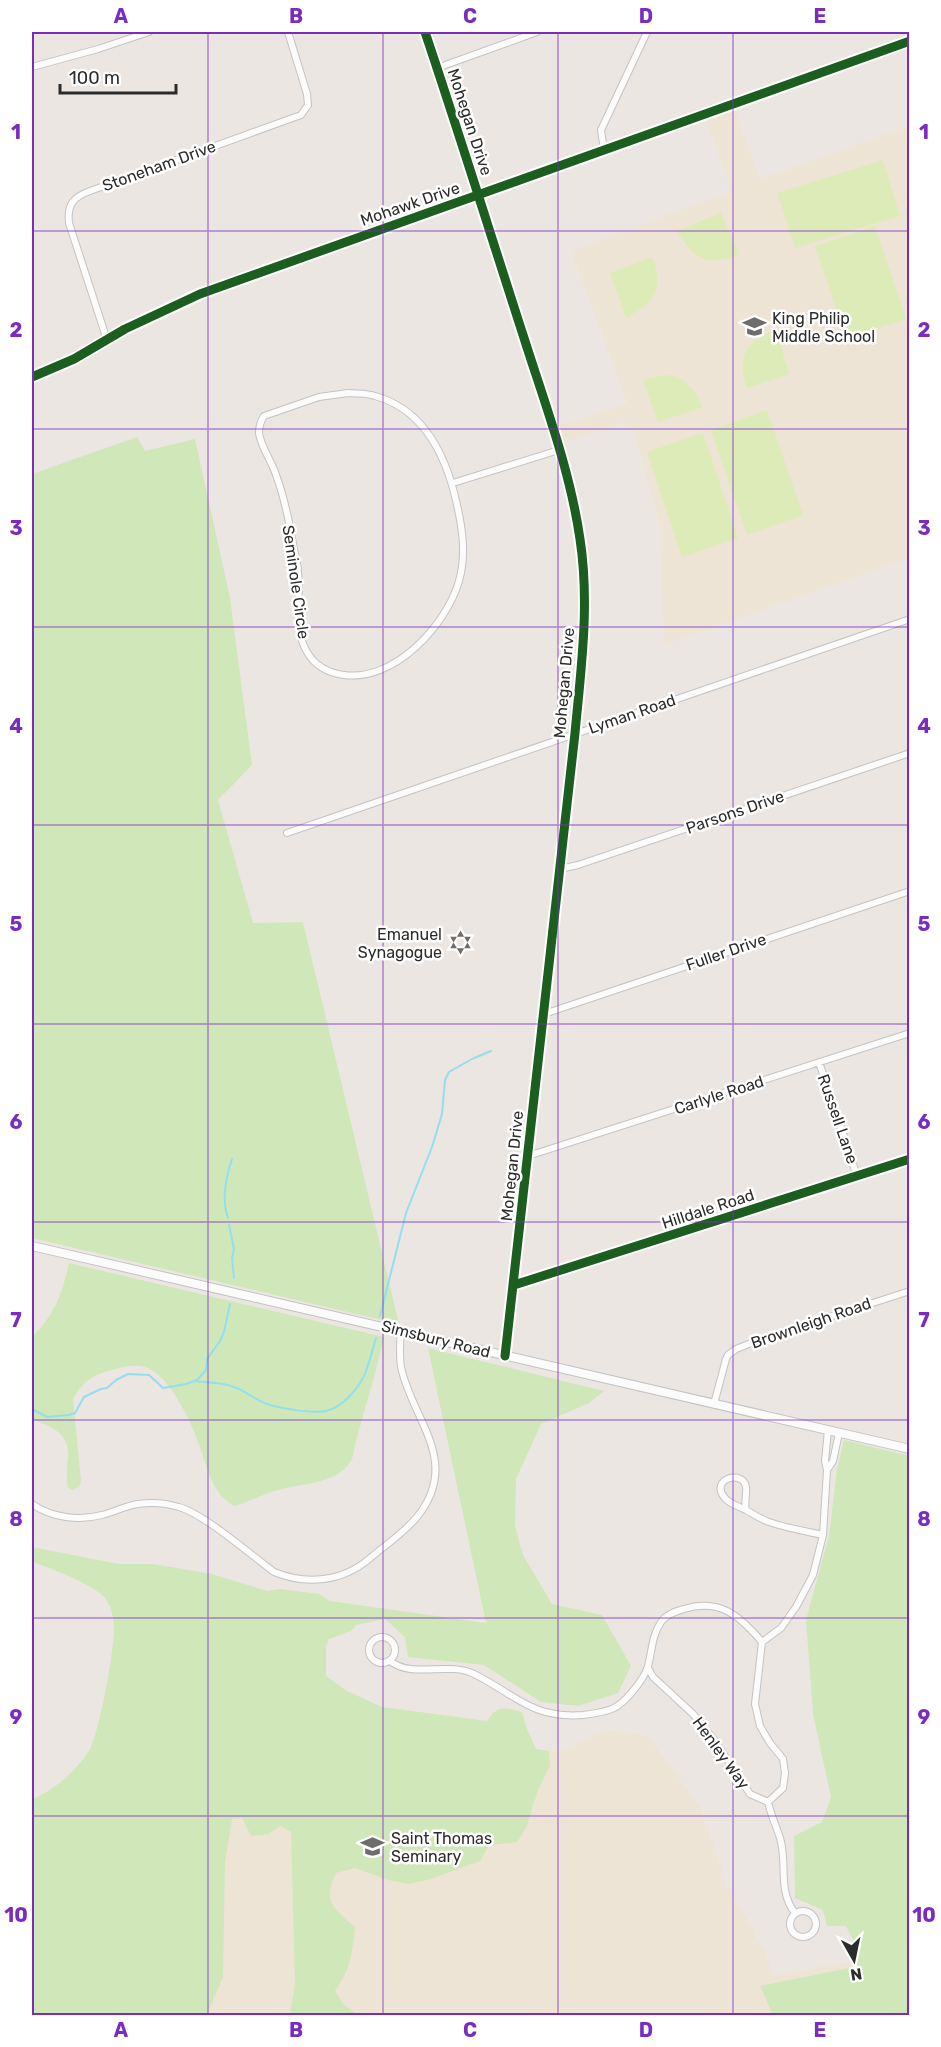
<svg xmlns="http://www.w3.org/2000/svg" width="941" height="2047" font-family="Rubik,sans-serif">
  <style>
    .education { fill: #eee4d6 }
    .green { fill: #d0e7ba }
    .pitch { fill: #dcebb7 }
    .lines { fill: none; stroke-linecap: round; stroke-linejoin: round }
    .stream { stroke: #93dfef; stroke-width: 2 }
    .street-casing { stroke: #c4c3c3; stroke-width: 8 }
    .secondary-casing { stroke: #c4c3c3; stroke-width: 10 }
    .street { stroke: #fcfbfb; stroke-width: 6 }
    .secondary { stroke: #fcfbfb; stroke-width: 8 }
    .cycleway-casing { stroke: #fff; stroke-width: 13 }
    .cycleway { stroke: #1b5e20; stroke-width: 9 }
    .grid { fill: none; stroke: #7b2cbf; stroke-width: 1.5; stroke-opacity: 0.55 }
    .labels { text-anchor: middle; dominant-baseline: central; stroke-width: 5; stroke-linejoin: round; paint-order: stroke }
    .street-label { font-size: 16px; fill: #2c2c2c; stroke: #fff }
    .poi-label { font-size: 16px; fill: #2c2c2c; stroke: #fff; text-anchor: start }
    .neatline { fill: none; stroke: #7b2cbf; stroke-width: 2 }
    .grid-label { font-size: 20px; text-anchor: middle; font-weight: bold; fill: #7b2cbf }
  </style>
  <rect width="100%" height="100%" fill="#ebe6e2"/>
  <path class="education" d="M735,110L760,179L909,126V558L664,645L660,524L633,428L622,423L558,445L552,428L627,403L571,251L731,191L707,120Z
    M610,1729L648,1736L700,1807L727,1884L765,1951L774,1976L909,1950V2015H32V1809L390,1739L558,1751Z"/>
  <path class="green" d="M137,437L145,451L195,439L230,598L252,765L218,800L253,923L303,922L399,1324L32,1238V474Z
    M69,1263L384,1337C375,1379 361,1418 352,1459C340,1483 305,1483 282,1489C266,1493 250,1501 234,1506C209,1492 207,1463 197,1439C189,1418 170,1378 148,1368C139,1364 126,1366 116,1369C96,1373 83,1380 73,1399L81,1481L79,1487L72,1490L68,1487C66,1477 67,1469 68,1458C70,1432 51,1427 32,1419V1337C55,1314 62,1294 69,1263Z
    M428,1348L604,1391L589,1403L541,1424L516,1479L515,1526L523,1555L552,1604L602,1615L631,1666L618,1693L578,1706L541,1702L484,1665L408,1657L405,1637L385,1619L356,1625L351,1631L329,1639L326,1646V1676L347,1691L382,1707L487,1721C498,1704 504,1708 522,1712L527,1729L536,1749L549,1751L550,1765L537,1793L526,1828L517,1842L489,1845L480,1861L431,1879L409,1884L388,1880L355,1868L336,1873C322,1902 334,1908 355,1927C352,1953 351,1969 335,1991L344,2005L358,2015H290L295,1984L291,1832L280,1826L269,1834L251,1836L242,1818L232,1819L225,1863L223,1977L207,2015H32V1799C53,1792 79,1768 90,1749C100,1730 114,1651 114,1628C114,1618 111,1606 105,1598C95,1585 48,1567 32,1562V1547L119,1564H153L212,1574L267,1591L280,1589L319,1594L330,1601L486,1623Z
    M844,1440L909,1456V2015H773L760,1986L854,1967L858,1950L846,1926H827L823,1910L795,1898L794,1836L822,1822L831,1797L813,1714L806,1620L829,1536L837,1469Z"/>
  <path class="pitch" d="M883,160L900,216L795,248L777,193Z
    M721,213L739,254C707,268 694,259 677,231Z
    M875,226L906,319L846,338L815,246Z
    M652,257C665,290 655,301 626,318L610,273Z
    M776,329L789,374L747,388C736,355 746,343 776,329Z
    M663,375C685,375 693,388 703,407L658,422L643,380Z
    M767,410L803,515L747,535L711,430Z
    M703,433L738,538L682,557L647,452Z"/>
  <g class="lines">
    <path class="stream" d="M228,1218C221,1199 226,1177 232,1159
      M229,1225L234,1249L232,1258L234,1278
      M380,1316L406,1213L432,1147L442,1114L445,1080L449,1072L472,1059L491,1051
      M194,1381C208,1383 221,1382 234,1387C246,1391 255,1400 267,1404C279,1408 314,1414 326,1411C341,1408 356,1391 363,1378C369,1366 372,1351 376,1338
      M32,1409L47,1417L69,1415L75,1413L84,1397L101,1389L107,1388L116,1380L128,1374L149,1375L163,1388L186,1384L197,1380L206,1370L207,1359L220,1341L224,1332L230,1304"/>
    <defs>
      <path id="street" d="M32,67L98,49L149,32
        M437,68L537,32
        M604,150L601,130L647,32
        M107,340L69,223C67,205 73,197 90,191L301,115L308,105L307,94L288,32
        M348,393C357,394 367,393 375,396C426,410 447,458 457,505C463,531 466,556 459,581C446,626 394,682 344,675C329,673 315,666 307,652C293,629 301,597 298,572C298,564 296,557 294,550C290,525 285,499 276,475C272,461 261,448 259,433C259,426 260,422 264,416L319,397Z
        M453,483L559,450
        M287,833L910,619
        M560,869L578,865L910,753
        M544,1014L910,891
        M819,1062L857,1176
        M528,1156L910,1033
        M514,1285L910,1159
        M714,1404L726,1359L728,1355L736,1349L764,1338L910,1291
        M827,1470L833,1461L839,1433
        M32,1504C52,1518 79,1521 102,1515C114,1512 125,1506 138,1504C151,1502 166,1503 179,1507C204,1514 251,1555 274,1572C306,1585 342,1582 369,1559C384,1546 404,1533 417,1517C462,1461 412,1420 401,1367C399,1354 400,1343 401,1330
        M746,1510C744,1502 747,1495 746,1487C743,1469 710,1479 724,1497C728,1503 737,1506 744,1509C752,1513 760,1519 769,1522C786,1528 805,1531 823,1535
        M369 1650a13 13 0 1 1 26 0a13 13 0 1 1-26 0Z
        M762,1642L781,1628L796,1607L813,1575L823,1535L827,1470L825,1461L828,1430
        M390,1661C413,1679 448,1661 474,1674C515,1694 531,1719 583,1715C591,1714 606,1712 614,1708C626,1702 645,1678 648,1666C652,1651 652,1635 661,1622C666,1615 676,1611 684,1609C720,1598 740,1616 762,1642L755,1704L760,1726L770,1743L783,1759L785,1773L783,1788L768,1802L750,1794L713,1738L693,1714L653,1677L648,1668
        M768,1802C771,1815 776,1826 780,1838C788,1864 777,1890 795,1913
        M790 1924a13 13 0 1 1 26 0a13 13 0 1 1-26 0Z"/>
      <path id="secondary" d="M425,32C459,133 491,236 524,338C545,404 570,470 580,539C590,604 581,669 575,733L505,1356
        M32,377L74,359L125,329L200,294L910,41
        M32,1246C324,1313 617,1381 910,1449"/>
    </defs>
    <use href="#street" class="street-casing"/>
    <use href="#secondary" class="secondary-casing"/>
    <use href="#street" class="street"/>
    <use href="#secondary" class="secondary"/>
    <defs>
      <path id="cycleway" d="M425,32C459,133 491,236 524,338C545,404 570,470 580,539C590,604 581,669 575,733L505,1356
        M32,377L74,359L125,329L200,294L910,41
        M514,1285L910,1159"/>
    </defs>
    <use href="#cycleway" class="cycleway-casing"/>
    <use href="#cycleway" class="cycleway"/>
  </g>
  <path class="grid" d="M208,32V2016M383,32V2016M558,32V2016M733,32V2016M32,231H910M32,429H910M32,627H910M32,825H910M32,1024H910M32,1222H910M32,1420H910M32,1618H910M32,1816H910"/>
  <defs>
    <symbol id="school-bare" viewBox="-9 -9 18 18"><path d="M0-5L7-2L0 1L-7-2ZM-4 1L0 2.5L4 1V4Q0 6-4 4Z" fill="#6f6d6c" stroke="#fff" stroke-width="2.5" paint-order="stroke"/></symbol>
    <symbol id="synagogue-bare" viewBox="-9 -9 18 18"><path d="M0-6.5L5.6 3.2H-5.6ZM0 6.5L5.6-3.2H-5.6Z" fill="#6f6d6c" stroke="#fff" stroke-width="2.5" paint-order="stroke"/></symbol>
  </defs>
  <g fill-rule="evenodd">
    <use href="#school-bare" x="738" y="310" width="33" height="33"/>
    <use href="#synagogue-bare" x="444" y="926" width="33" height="33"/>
    <use href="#school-bare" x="356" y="1830" width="33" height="33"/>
  </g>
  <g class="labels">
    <g class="street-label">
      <text transform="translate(470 122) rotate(72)">Mohegan Drive</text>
      <text transform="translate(159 166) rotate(-20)">Stoneham Drive</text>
      <text transform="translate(410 204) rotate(-19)">Mohawk Drive</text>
      <text transform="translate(296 582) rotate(82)">Seminole Circle</text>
      <text transform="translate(564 683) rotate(-85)">Mohegan Drive</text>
      <text transform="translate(632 714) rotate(-19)">Lyman Road</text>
      <text transform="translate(735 812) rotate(-19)">Parsons Drive</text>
      <text transform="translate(726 952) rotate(-19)">Fuller Drive</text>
      <text transform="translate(719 1095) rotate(-18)">Carlyle Road</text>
      <text transform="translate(838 1119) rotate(71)">Russell Lane</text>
      <text transform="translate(512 1166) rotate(-84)">Mohegan Drive</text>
      <text transform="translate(708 1209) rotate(-18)">Hilldale Road</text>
      <text transform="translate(811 1323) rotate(-19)">Brownleigh Road</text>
      <text transform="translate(436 1339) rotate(14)">Simsbury Road</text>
      <text transform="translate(721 1753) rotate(54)">Henley Way</text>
    </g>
    <g class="poi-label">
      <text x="772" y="318">King Philip<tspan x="772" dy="18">Middle School</tspan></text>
      <text x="442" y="934" text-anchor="end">Emanuel<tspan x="442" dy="18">Synagogue</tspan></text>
      <text x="391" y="1838">Saint Thomas<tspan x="391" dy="18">Seminary</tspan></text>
    </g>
  </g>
  <rect width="941" height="2047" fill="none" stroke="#ffffff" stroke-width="66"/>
  <g transform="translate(854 1960) rotate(171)" stroke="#ffffff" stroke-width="4.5" paint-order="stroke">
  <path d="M0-4.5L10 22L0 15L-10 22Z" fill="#2c2c2c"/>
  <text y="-9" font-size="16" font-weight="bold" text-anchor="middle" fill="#2c2c2c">N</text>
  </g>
  <path d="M60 84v9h116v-9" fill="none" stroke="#2c2c2c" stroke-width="3"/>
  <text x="69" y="84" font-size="18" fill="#2c2c2c" stroke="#ffffff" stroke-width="4.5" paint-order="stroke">100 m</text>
  <rect x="33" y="33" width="875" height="1981" class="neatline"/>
  <g class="grid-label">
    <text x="121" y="23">A</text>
    <text x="296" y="23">B</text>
    <text x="470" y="23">C</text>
    <text x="646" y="23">D</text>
    <text x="820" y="23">E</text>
    <text x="16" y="139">1</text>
    <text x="924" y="139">1</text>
    <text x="16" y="337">2</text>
    <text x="924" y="337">2</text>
    <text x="16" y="535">3</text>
    <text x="924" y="535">3</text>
    <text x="16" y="733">4</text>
    <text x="924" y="733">4</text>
    <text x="16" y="931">5</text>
    <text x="924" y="931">5</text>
    <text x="16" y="1129">6</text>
    <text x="924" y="1129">6</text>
    <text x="16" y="1327">7</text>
    <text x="924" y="1327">7</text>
    <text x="16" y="1526">8</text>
    <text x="924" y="1526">8</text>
    <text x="16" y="1724">9</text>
    <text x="924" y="1724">9</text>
    <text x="16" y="1922">10</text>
    <text x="924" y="1922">10</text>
    <text x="121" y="2037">A</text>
    <text x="296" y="2037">B</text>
    <text x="470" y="2037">C</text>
    <text x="646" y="2037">D</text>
    <text x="820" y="2037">E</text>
  </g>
</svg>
